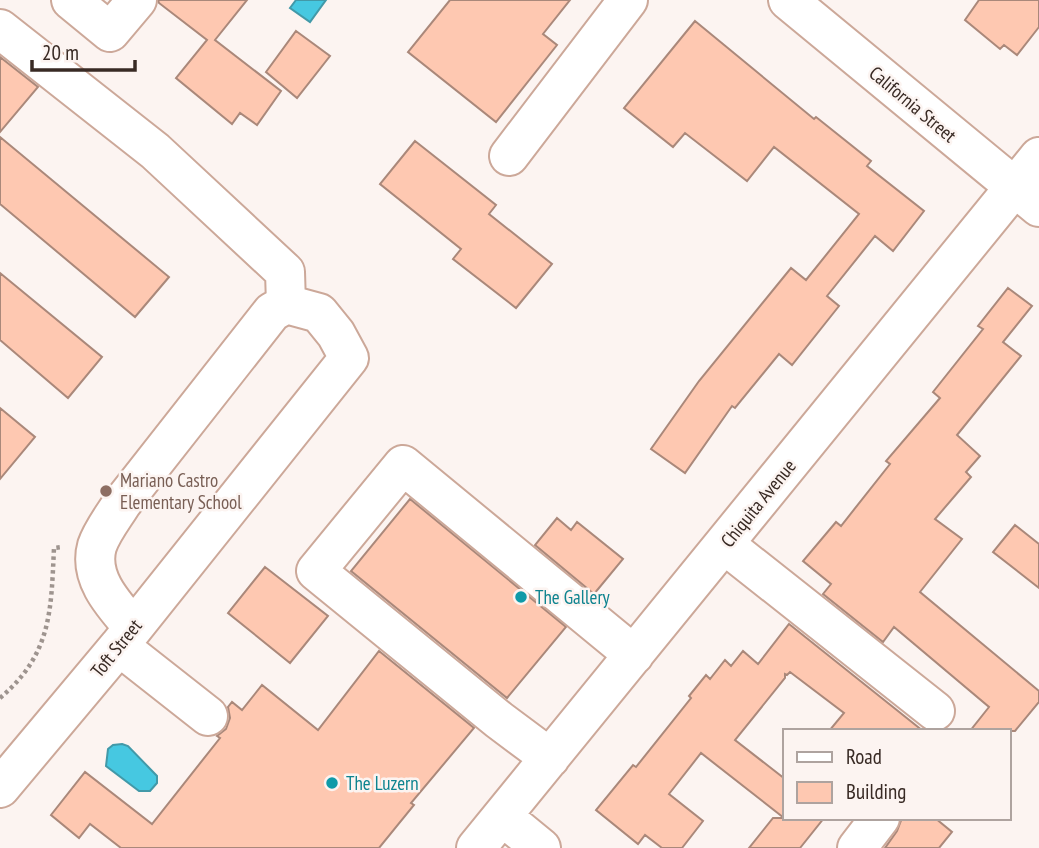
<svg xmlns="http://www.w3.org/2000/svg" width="1039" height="848" font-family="'PT Sans Narrow',sans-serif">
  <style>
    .water { fill: #46c8e1; stroke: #4299a8; stroke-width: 2 }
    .building { fill: #fec8b1; stroke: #aa887a; stroke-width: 2 }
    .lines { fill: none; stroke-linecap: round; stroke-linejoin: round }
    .minor-casing { stroke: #cca899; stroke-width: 42 }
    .major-casing { stroke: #cca899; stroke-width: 42 }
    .path { stroke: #9e948f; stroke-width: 4.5; stroke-dasharray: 3.5 3.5; stroke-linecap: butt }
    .minor { stroke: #fff; stroke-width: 38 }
    .major { stroke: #fff; stroke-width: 38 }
    .education-dot { fill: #8d6e63; stroke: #fcf4f1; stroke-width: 2.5 }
    .culture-dot { fill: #0f9aa8; stroke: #fcf4f1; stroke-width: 2.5 }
    .labels { text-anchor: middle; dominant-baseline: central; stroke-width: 5; stroke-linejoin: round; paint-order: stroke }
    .street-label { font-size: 19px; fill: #382a24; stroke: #fcf4f1 }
    .education-label { font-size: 19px; fill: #785e54; stroke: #fcf4f1; text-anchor: start }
    .culture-label { font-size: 19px; fill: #0d838f; stroke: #fcf4f1; text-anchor: start }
  </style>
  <rect width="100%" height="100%" fill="#fcf4f1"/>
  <path class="water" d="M296,0H326L310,22L290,8Z
    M122,744L128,746L157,776V783L150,791H139L106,766L108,749L113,745Z"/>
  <path class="building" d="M158,0H247L215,40L281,91L257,125L240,113L232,124L176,78L207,40L159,3Z
    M450,0H570L543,34L557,45L496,122L408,52Z
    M979,0H1039V27L1017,55L1004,45L1000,49L965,20Z
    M695,21L814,119L816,117L871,161L867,166L924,211L893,251L875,236L827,296L839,306L792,365L779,354L735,408L732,406L685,473L651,449L699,381L791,268L806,280L859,214L774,147L747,181L685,133L673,147L624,108Z
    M296,31L330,56L297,98L266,72Z
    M0,57L38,87L0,132Z
    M0,137L169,277L135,317L0,204Z
    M415,141L496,205L489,214L552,264L516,308L453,259L461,249L380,184Z
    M0,273L102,357L68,398L0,340Z
    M1008,288L1032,306L1003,342L1021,356L957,435L980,456L966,472L971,477L935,519L962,539L920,592L1039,691V702L1015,731H970L989,707L894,627L883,642L823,594L831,584L803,561L836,522L841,526L890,464L886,461L940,398L933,392L983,329L978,326Z
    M0,408L35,437L0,479Z
    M410,499L566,627L507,698L351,571Z
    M557,518L571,530L577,522L623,559L594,594L535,545Z
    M1015,525L1039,544V588L993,552Z
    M265,567L328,616L290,663L228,613Z
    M789,624L923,731H829L844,713L790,672L787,675L785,674V678L735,740L785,779V818H824L800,848H749L773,818H784L701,753L669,794L703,821L682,848H662L645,835L638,844L596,810L633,765L636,767L691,698L689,696L706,675L710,679L725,660L731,666L743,651L758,664Z
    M379,651L474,728L411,803L414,805L379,848H121L90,824L79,838L51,815L85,772L152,824L220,738L217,736L226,729L230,718L228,707L232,702L242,710L262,685L318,730Z
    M902,818H935L952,832L939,848H885L897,831Z"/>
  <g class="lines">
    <defs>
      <path id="minor" d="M71,0L110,32L137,0
        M0,29L155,151L285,272L286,304
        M509,156L628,0
        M724,544L935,711
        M119,646L208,716
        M550,758L499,720L316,571L403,465L634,655
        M0,788L119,646L349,358L336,334L319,313L286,304L272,312L122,503C114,516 102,531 97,546C88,578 114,605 133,627
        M502,816L541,848
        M476,848L1039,157
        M857,848L880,818"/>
      <path id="major" d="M788,0L1039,207"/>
    </defs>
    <use href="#minor" class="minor-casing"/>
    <use href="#major" class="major-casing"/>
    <path class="path" d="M0,698C52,654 51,610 54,548L62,547"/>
    <use href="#minor" class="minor"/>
    <use href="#major" class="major"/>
  </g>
  <circle class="education-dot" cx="106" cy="491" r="7"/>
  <g class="culture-dot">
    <circle cx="521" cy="597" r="7"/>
    <circle cx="332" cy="783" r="7"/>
  </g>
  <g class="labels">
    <g class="street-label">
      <text transform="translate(913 104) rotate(40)">California Street</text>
      <text transform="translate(758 503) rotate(-51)">Chiquita Avenue</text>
      <text transform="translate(116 648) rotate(-51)">Toft Street</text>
    </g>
    <g class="education-label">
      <text x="120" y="480">Mariano Castro<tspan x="120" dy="22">Elementary School</tspan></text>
    </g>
    <g class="culture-label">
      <text x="535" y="597">The Gallery</text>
      <text x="346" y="783">The Luzern</text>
    </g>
  </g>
  <rect x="783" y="729" width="228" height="91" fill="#fcf4f1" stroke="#aea39f" stroke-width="2"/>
  <rect x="797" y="752" width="35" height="10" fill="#ffffff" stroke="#aea39f" stroke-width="2"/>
  <text x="846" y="764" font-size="21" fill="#382a24">Road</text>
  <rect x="797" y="782" width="35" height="21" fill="#fec8b1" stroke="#aea39f" stroke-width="2"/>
  <text x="846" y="799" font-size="21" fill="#382a24">Building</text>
  <path d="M32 60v10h103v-10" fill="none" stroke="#382a24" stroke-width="3.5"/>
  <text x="42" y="60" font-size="21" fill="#382a24" stroke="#fcf4f1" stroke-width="5" paint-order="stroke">20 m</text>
</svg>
